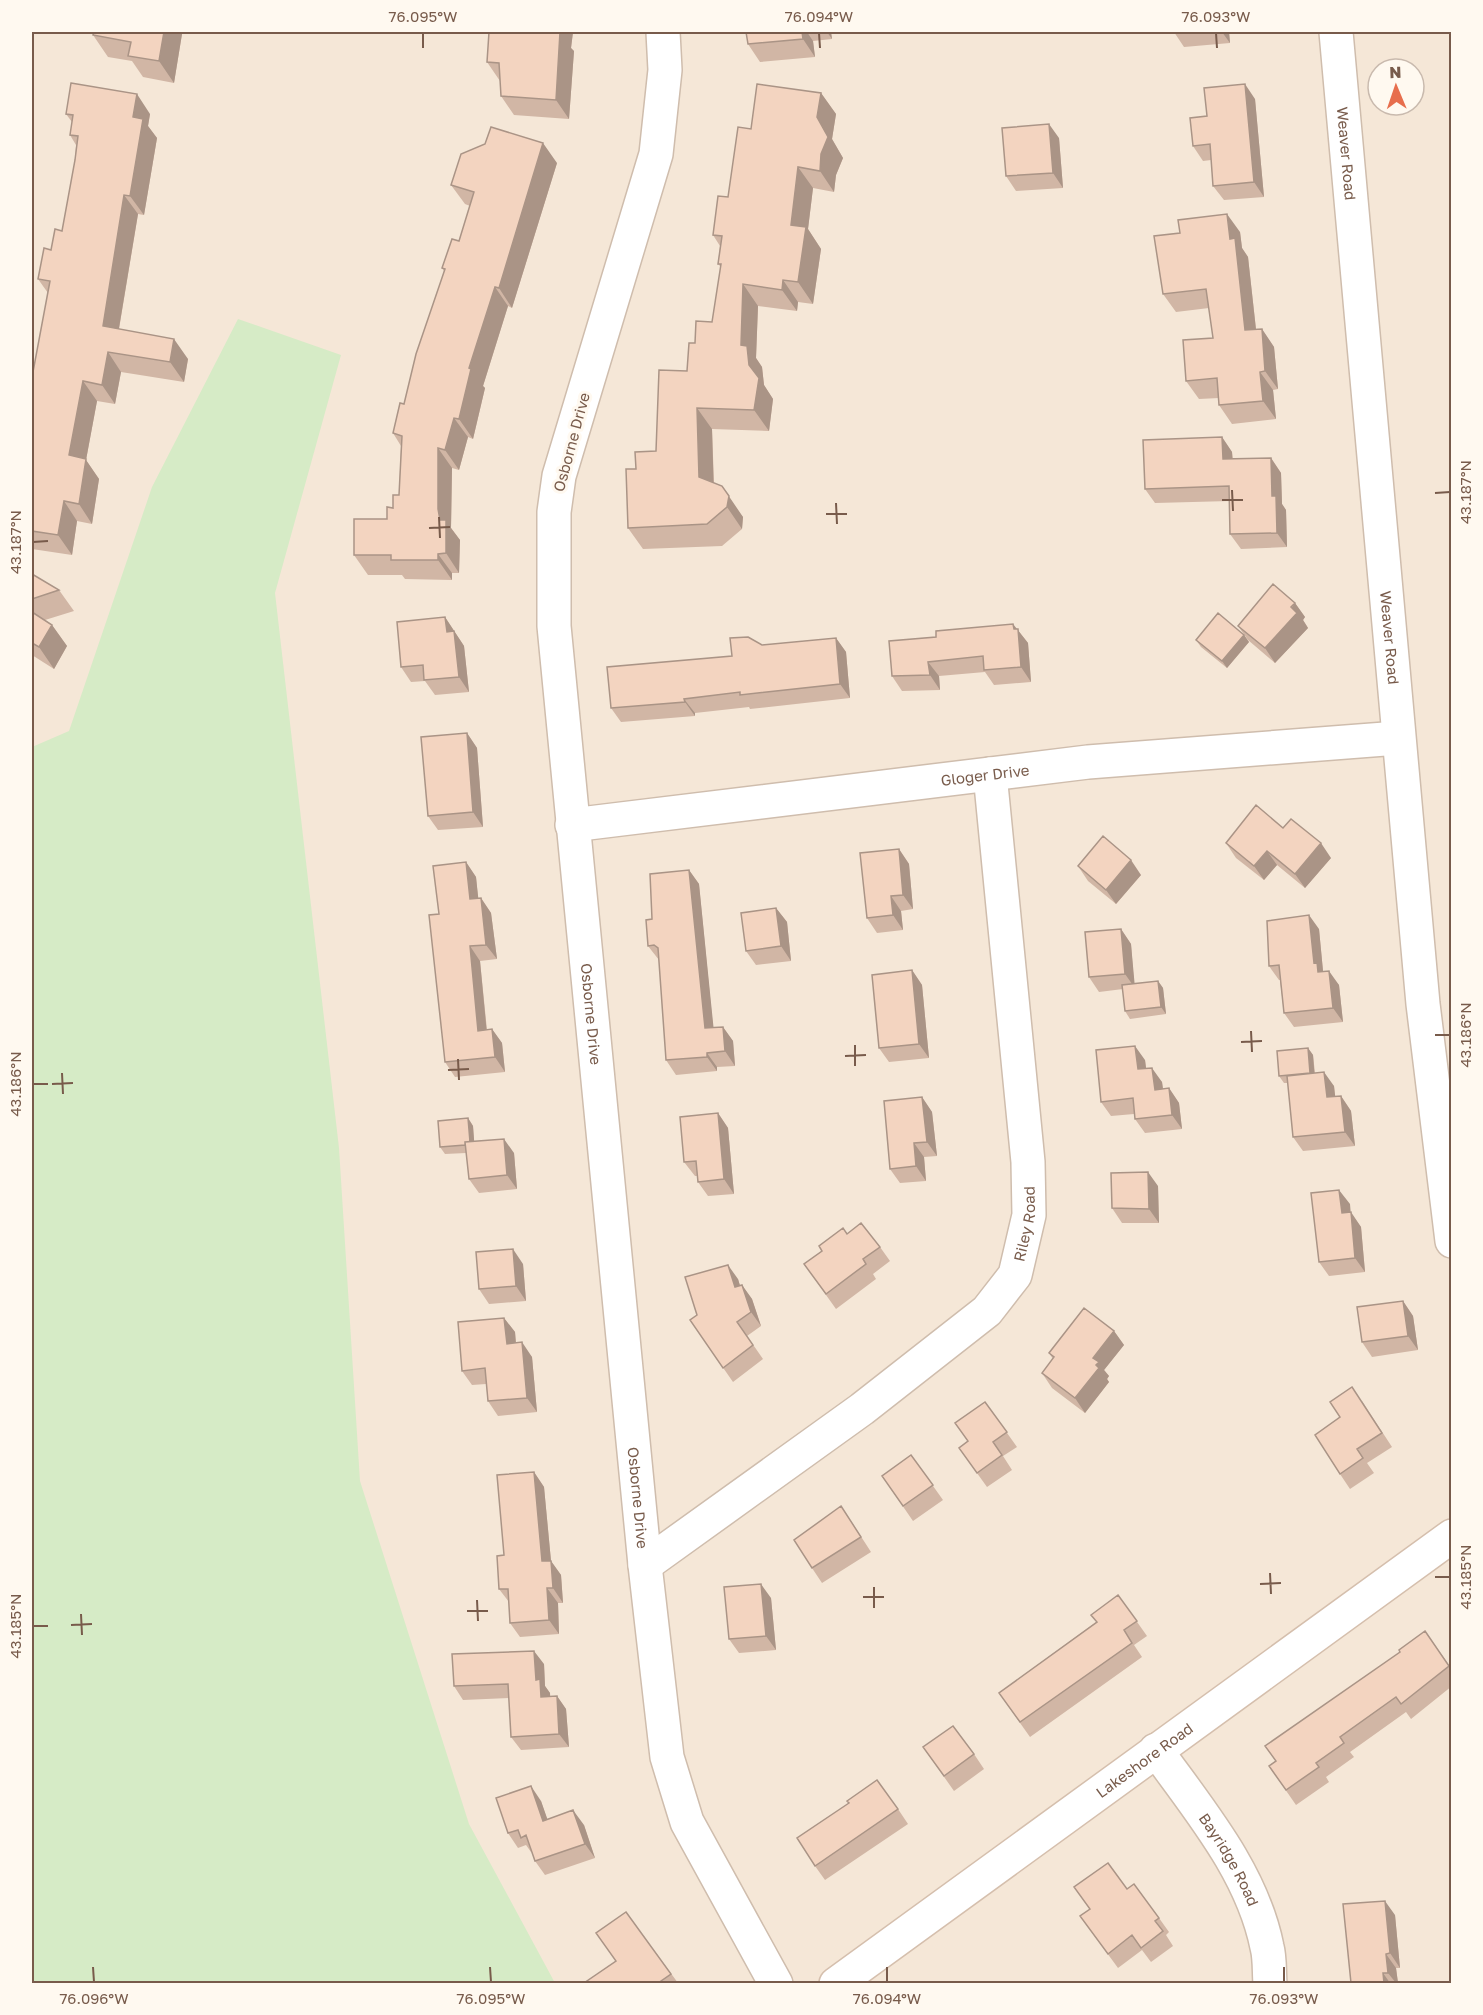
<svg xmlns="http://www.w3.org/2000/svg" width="1483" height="2015" font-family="'Golos Text',sans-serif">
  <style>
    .residential { fill: #f5e7d7; fill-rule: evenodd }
    .green { fill: #d6ebc6 }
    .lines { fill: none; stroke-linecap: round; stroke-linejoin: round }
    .street-casing { stroke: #cfbdad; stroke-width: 36 }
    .secondary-casing { stroke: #d5bfad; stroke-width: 36 }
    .street { stroke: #fff; stroke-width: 33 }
    .secondary { stroke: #fff; stroke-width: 33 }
    .wall { fill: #d1b6a5 }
    .shaded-wall { fill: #aa9486 }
    .building { fill: #f3d4c0; stroke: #aa9486; stroke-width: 1.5 }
    .ticks { fill: none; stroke: #785b4b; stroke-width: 2 }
    .labels { text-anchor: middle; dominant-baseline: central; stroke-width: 6; stroke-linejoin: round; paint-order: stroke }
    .street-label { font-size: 15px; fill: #785b4b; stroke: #fff9f0 }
    .neatline { fill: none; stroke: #785b4b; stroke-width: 2 }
    .ticks-label { font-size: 15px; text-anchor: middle; fill: #785b4b }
  </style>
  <rect width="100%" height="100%" fill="#fdf5e9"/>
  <path class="residential" d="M32,32H1451V1983H32ZM1378,69H1414V105H1378Z"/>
  <path class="green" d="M238,319L341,355L275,593L339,1148L360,1481L469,1824L555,1983H32V747L69,731L152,487Z"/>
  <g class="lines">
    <defs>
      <g id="street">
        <path id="s1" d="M663,32L665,70L656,154L559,476L554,512V626L645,1565L667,1757L687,1822L776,1984"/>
        <path id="s2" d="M1336,32L1423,1004L1452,1241"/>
        <path id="s3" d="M572,825L1088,762L1398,738"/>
        <path id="s4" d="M645,1565L862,1409L987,1311L1015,1275L1029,1215L1028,1162L990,774"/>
        <path id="s5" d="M1156,1750C1199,1810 1252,1872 1267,1947C1270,1958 1269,1971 1270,1984"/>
      </g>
      <g id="secondary">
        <path id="s6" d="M836,1984L1452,1536"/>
      </g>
    </defs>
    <use href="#street" class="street-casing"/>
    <use href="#secondary" class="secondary-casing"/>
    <use href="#street" class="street"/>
    <use href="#secondary" class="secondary"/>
  </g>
  <path class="wall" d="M489,32H573L571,48L574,51L569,119L514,115L501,96L500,81L487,62Z
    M746,32H831L832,39L813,41L815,57L760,62L748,44Z
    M1174,32H1229L1230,43L1184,47Z
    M182,34L174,83L143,77L132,61L108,57L93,35Z
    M821,93L836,114L832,139L843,158L836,175L834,192L813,188L808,229L821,249L813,304L798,302L797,311L758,306L756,358L762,367L764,385L773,399L769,431L712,429L714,483L743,517L742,529L722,546L643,549L628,528L636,469L656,451L687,371L695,343L712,322L721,267L718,264L720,246L713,235L728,197L751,129Z
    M1255,99L1264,197L1224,200L1213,186L1211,160L1203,161L1193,146L1207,116Z
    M66,114H150L148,126L157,138L144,215L138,214L119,329L188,359L184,382L121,372L115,404L97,401L86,460L99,479L92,524L77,521L72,555L32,549V372H33L48,293L38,279L51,250L62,231L75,160L76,145L70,135L72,122Z
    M1059,138L1063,188L1016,191L1006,176Z
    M557,163L512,308L508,306L483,386L485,388L473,439L468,437L459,470L452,468L451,528L460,540L459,573H452V580L405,579L402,575H368L354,555L387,519L399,495L401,446L393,433L404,404L444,271L442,268L459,241L470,206L465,204L451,185Z
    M1240,232L1242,248L1248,257L1256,329H1262L1274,347L1278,389L1273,390L1276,419L1232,424L1219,405V398L1199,399L1186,381L1213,338L1209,308L1176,312L1163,294Z
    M1222,437L1232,452L1233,459L1271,458L1281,473L1282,504L1286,510L1287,547L1241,549L1230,534V501L1155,503L1145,489Z
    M32,574L59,590L74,611L45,620L52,625L67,646L54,669L32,655Z
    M1295,603L1305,617L1303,620L1308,628L1275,663L1248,640L1238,626Z
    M445,617L464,646L469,692L435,695L425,681L411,682L401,667Z
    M1017,629L1028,643L1031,682L994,685L985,672L939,676L940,690L902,691L892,676Z
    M1244,635L1249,642L1227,668L1201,647L1196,640Z
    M836,638L846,652L850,698L750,709L749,707L695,713V716L621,722L611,708L732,656L762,645Z
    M467,733L477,748L483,827L438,830L428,816Z
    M1226,843L1331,858L1305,888L1277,865L1264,880L1236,858Z
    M899,849L909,864L913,909L901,911L903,930L877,933L867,918Z
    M466,862L476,877L478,898H481L491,913L497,959L480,961L487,1030L492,1029L502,1043L505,1072L455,1077L445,1062L439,914Z
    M1078,866L1141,875L1116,904L1088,881Z
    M689,870L699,884L713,1027H723L733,1041L735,1066L717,1067V1071L676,1075L666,1060L659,960L648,946L652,919Z
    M776,908L787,922L791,961L756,965L746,951Z
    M1121,929L1131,944L1134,984L1158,981L1163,988L1166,1014L1130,1019L1125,1011L1123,989L1099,992L1089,977Z
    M1319,929L1323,971L1339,985L1343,1022L1294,1027L1284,1013L1280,980H1279L1269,966Z
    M912,970L922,985L929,1058L889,1062L879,1048Z
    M1308,1048L1313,1055L1315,1073L1334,1086L1335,1097L1341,1096L1351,1111L1355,1146L1303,1151L1293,1137L1288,1083H1284L1279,1076Z
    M1145,1060L1146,1068L1162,1082L1163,1089L1169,1088L1179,1103L1182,1129L1145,1133L1135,1119L1134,1114L1111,1116L1101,1102Z
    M922,1097L932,1112L937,1156L924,1157L926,1181L900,1183L890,1169Z
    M718,1113L728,1128L734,1194L708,1196L698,1182L697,1176H695L684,1162Z
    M468,1118L473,1126L474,1141L514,1153L517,1189L479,1193L469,1179L466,1153L445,1154L440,1147Z
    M1158,1186L1159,1223H1122L1112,1208Z
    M1350,1204V1212L1361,1227L1365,1272L1329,1276L1319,1262Z
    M847,1234L880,1247L890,1261L873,1274L876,1279L836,1309L804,1264Z
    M523,1264L526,1301L489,1304L479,1289Z
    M738,1279L740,1286L742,1285L752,1299L761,1326L747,1336L763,1359L733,1382L690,1320L697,1315Z
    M1403,1301L1413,1316L1418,1350L1372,1357L1362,1342Z
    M504,1318L515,1332L516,1343L532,1357L537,1412L498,1416L488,1401L486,1384L472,1385L462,1371Z
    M1114,1331L1124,1345L1104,1370L1109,1376L1107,1379L1109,1382L1085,1413L1052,1388L1042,1373L1053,1359L1049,1353Z
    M1362,1401L1392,1447L1367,1463L1374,1473L1350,1489L1340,1474Z
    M985,1402L1017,1447L1003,1456L1012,1470L987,1487L959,1448L968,1441Z
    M911,1455L943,1500L913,1521L882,1476Z
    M534,1472L544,1487L551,1561L561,1575L563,1603H558L559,1634L520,1637L510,1623L509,1602L499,1589L504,1555Z
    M851,1521L871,1552L822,1583L812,1568Z
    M1118,1595L1147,1636L1134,1645L1142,1657L1030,1737L999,1693L1096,1622Z
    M771,1598L776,1650L739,1653L729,1639Z
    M1425,1631L1452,1669V1686L1411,1719L1406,1712L1350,1752L1354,1757L1326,1777L1329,1782L1296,1805L1269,1766Z
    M544,1664L545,1686L550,1693V1696H557L566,1709L569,1747L521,1750L511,1737L509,1698L463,1700L454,1686Z
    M923,1747L974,1754L984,1769L954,1791Z
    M541,1801L547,1819L584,1825L595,1858L545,1875L535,1861L532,1852H531L526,1845L518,1848L508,1833Z
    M898,1809L908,1824L825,1880L815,1866Z
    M1127,1889L1159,1918L1169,1932L1166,1935L1173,1946L1151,1962L1142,1950L1118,1968L1080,1916Z
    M626,1912L678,1983H584L616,1961Z
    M1395,1915L1400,1968H1396L1398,1983H1351Z"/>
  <path class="shaded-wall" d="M164,32H180L182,34L174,83L159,61Z
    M558,32H573L571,48L574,51L569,119L556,100Z
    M802,32H807L813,41L815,57L803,39Z
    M827,32H831L832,39Z
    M1222,32H1229L1230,43Z
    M1245,84L1255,99L1264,197L1254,182Z
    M821,93L836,114L832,139L843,158L836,175L834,192L820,171L817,117Z
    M137,94L150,114L148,126L157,138L144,215L130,196L133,117Z
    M1049,124L1059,138L1063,188L1053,173Z
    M543,143L557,163L512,308L499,288Z
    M798,167L813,188L808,229L821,249L813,304L798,282L791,225Z
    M124,195L138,214L116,346L103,326Z
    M1227,214L1240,232L1242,248L1248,257L1258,348L1245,330L1230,239Z
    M783,280L798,302L797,311L782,290Z
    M743,284L758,306L756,358L762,367L764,385L773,399L769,431L754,410L749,365L741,345Z
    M495,287L508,306L483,386L485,388L473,439L459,419L469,368Z
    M1262,329L1274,347L1278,389L1265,371Z
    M174,339L188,359L184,382L170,362Z
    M108,352L121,372L115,404L102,385Z
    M1260,372L1273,390L1276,419L1263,401Z
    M83,381L97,401L86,460L99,479L92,524L79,504L69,455Z
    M697,408L712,429L714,498L699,477Z
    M454,418L468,437L459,470L445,450Z
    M1222,437L1232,452L1233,474L1223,459Z
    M438,448L452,468L451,528L460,540L459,573L446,553L438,509Z
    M1271,458L1281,473L1282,504L1286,510L1287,547L1277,533L1272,496Z
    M722,486L743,517L742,529L727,507Z
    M64,501L77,521L72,555L58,535Z
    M438,554L452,573V580L438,560Z
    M1295,603L1305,617L1303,620L1308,628L1275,663L1265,648Z
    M445,617L464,646L469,692L459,677L447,632Z
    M1013,624L1028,643L1031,682L1021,667Z
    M52,625L67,646L54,669L39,647Z
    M1244,635L1249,642L1227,668L1222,661Z
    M836,638L846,652L850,698L840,684Z
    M928,662L939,676L940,690L930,675Z
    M684,699L695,713V716L685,702Z
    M467,733L477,748L483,827L473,812Z
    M1321,843L1331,858L1305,888L1295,874Z
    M899,849L909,864L913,909L903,895Z
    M1267,851L1277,865L1264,880L1254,866Z
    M1131,860L1141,875L1116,904L1106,890Z
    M466,862L476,877L480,914L470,899Z
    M689,870L699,884L715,1042L705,1028Z
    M891,896L901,911L903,930L893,915Z
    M481,898L491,913L497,959L486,945Z
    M776,908L787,922L791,961L781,946Z
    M1309,915L1319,929L1323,971L1318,972L1314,963Z
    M1121,929L1131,944L1135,988L1125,974Z
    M470,946L480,961L488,1045L478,1031Z
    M912,970L922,985L929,1058L919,1044Z
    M1329,971L1339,985L1343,1022L1333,1008Z
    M1158,981L1163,988L1166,1014L1161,1007Z
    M723,1027L733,1041L735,1066L725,1051Z
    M492,1029L502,1043L505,1072L495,1057Z
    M1135,1046L1145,1060L1148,1084L1138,1069Z
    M1308,1048L1313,1055L1315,1081L1310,1073Z
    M707,1053L717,1067V1071L707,1057Z
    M1152,1068L1162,1082L1165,1104L1155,1090Z
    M1324,1072L1334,1086L1337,1112L1327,1097Z
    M1169,1088L1179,1103L1182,1129L1172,1115Z
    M1341,1096L1351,1111L1355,1146L1345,1132Z
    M922,1097L932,1112L937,1156L927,1142Z
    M718,1113L728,1128L734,1194L724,1179Z
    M468,1118L473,1126L475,1152L470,1144Z
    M504,1139L514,1153L517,1189L507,1175Z
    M914,1143L924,1157L926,1181L916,1166Z
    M1148,1172L1158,1186L1159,1223L1149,1209Z
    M1339,1190L1350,1204L1352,1228L1342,1213Z
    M1351,1212L1361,1227L1365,1272L1355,1258Z
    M513,1249L523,1264L526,1301L516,1286Z
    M728,1265L738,1279L745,1302L735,1287Z
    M742,1285L752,1299L761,1326L751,1312Z
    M1403,1301L1413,1316L1418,1350L1408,1336Z
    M504,1318L515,1332L517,1358L507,1344Z
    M1114,1331L1124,1345L1104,1370L1109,1376L1107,1379L1109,1382L1085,1413L1075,1398L1093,1358Z
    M522,1342L532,1357L537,1412L527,1398Z
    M534,1472L544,1487L551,1561L561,1575L563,1603L553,1588L542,1561Z
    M761,1584L771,1598L776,1650L766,1636Z
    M547,1588L558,1603L559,1634L549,1620Z
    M534,1651L544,1664L545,1686L550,1693L551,1710L541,1697L536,1680Z
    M557,1696L566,1709L569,1747L559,1734Z
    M531,1786L541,1801L553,1835L543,1821Z
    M573,1810L584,1825L595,1858L585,1844Z
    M1385,1901L1395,1915L1400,1968L1390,1953Z
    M1386,1954L1396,1968L1398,1983H1396L1388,1973Z
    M1383,1973L1390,1983H1384Z"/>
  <path class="building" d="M94,32H164L159,61L128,56L131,42L93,35Z
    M489,32H560L556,100L501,96L499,63L487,62Z
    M746,32H802L803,39L748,44Z
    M71,83L137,94L133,117L143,119L130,196L124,195L103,326L174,339L170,362L108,352L102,385L83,381L69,455L86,459L79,504L64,501L58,535L32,531V372H33L50,281L38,279L44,248L51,250L55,229L62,231L75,160L78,136L70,135L73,115L66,114Z
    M757,84L821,93L817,117L828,137L821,154L820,171L798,167L791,225L806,227L798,282L783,280L782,290L743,284L741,345L747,346L749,365L759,378L754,410L697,408L699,477L722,486L729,496L727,507L707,524L628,528L626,469H636L635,452L656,451L659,370L687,371L689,343H695L696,321L712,322L721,264H718L722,236L713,235L718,196L728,197L738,127L751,129Z
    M1245,84L1254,182L1213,186L1210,144L1193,146L1190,118L1207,116L1204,88Z
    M1049,124L1053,173L1006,176L1002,128Z
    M491,127L543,143L499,288L495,287L469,368L471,369L459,419L454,418L445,450L438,448V509L440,520H446V553L438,554V560H391V555H354V519H387V507L393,508V495H399L402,436L393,433L400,403L404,404L416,354L445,269L442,268L452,239L459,241L474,192L451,185L461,154L485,144Z
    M1227,214L1230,239L1235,238L1245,330L1262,329L1265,371L1260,372L1263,401L1219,405L1217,378L1186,381L1183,340L1213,338L1206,289L1163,294L1154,236L1180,233L1178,220Z
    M1222,437L1223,459L1271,458L1272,496H1276L1277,533L1230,534L1229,486L1145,489L1143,440Z
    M32,574L59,590L32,599Z
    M1273,584L1295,603L1291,607L1297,613L1265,648L1238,626Z
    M32,612L52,625L39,647L32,643Z
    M1218,613L1244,635L1222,661L1196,640Z
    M445,617L447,632L454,631L459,677L424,680L423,665L401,667L397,622Z
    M1013,624L1014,629H1018L1021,667L984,670L983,656L928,662L930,675L892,676L889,641L936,637V631Z
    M748,637L762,645L836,638L840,684L740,695V692L684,699L685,702L611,708L607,667L732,656L730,638Z
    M467,733L473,812L428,816L421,737Z
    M1256,805L1283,828L1291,819L1321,843L1295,874L1267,851L1254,866L1226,843Z
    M1103,836L1131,860L1106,890L1078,866Z
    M899,849L903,895L891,896L893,915L867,918L860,853Z
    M466,862L470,899L481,898L486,945L470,946L478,1031L492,1029L495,1057L445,1062L429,915L439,914L433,866Z
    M689,870L705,1028L723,1027L725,1051L707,1053V1057L666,1060L658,948L654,945L648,946L646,920L652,919L650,874Z
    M776,908L781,946L746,951L741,913Z
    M1309,915L1314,963L1317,962L1318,972L1329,971L1333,1008L1284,1013L1279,965L1269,966L1267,921Z
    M1121,929L1125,974L1089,977L1085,932Z
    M912,970L919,1044L879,1048L872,975Z
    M1158,981L1161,1007L1125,1011L1122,985Z
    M1135,1046L1138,1069L1152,1068L1155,1090L1169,1088L1172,1115L1135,1119L1133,1098L1101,1102L1096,1050Z
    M1308,1048L1310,1073L1279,1076L1277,1051Z
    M1324,1072L1327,1097L1341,1096L1345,1132L1293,1137L1287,1076Z
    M922,1097L927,1142L914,1143L916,1166L890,1169L884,1101Z
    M718,1113L724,1179L698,1182L696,1161L684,1162L680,1117Z
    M468,1118L470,1142H465V1145L440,1147L438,1121Z
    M504,1139L507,1175L469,1179L465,1142Z
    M1148,1172L1149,1209L1112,1208L1111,1173Z
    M1339,1190L1342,1213L1351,1212L1355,1258L1319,1262L1311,1193Z
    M861,1223L880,1247L863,1259L866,1264L826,1294L804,1264L822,1251L819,1246L843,1228L847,1234Z
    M513,1249L516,1286L479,1289L476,1252Z
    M728,1265L735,1287L742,1285L751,1312L737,1322L753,1345L723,1368L690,1320L697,1315L685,1277Z
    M1403,1301L1408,1336L1362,1342L1357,1307Z
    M1084,1308L1114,1331L1093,1358L1099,1362L1096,1365L1099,1368L1075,1398L1042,1373L1054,1357L1049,1353Z
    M504,1318L507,1344L522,1342L527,1398L488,1401L485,1368L462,1371L458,1322Z
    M1352,1387L1382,1433L1357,1449L1363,1458L1340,1474L1315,1435L1340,1417L1330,1402Z
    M985,1402L1007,1432L993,1442L1002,1455L977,1473L959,1448L968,1441L955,1423Z
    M911,1455L933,1485L903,1506L882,1476Z
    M534,1472L542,1561H551L553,1588H547L549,1620L510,1623L508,1589H499L497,1556L504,1555L497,1475Z
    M841,1506L861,1537L812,1568L794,1540Z
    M761,1584L766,1636L729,1639L724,1587Z
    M1118,1595L1137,1621L1124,1630L1132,1643L1020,1722L999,1693L1097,1622L1091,1615Z
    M1425,1631L1449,1666L1401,1704L1396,1697L1340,1737L1344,1743L1316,1763L1319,1767L1286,1790L1269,1766L1276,1761L1265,1746L1400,1652L1399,1650Z
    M534,1651L536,1680L540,1679L541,1697L557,1696L559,1734L511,1737L508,1684L454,1686L452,1654Z
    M953,1726L974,1754L944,1776L923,1747Z
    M877,1780L898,1809L815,1866L797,1838L849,1803L847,1801Z
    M531,1786L543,1821L573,1810L585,1844L535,1861L526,1835L521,1838L518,1830L508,1833L496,1798Z
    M1108,1863L1127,1889L1134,1884L1159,1918L1155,1921L1163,1931L1141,1948L1132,1935L1108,1954L1080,1916L1090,1909L1074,1887Z
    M1385,1901L1390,1953L1386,1954L1388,1973H1383L1384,1983H1351L1343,1904Z
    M626,1912L671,1974L658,1983H584L616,1961L596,1933Z"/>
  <path class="ticks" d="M423,33V48M819,33L820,48M1216,33L1217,48M1232,490L1233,511M1435,493L1450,492M1222,500H1243M836,503L837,524M826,514H847M439,517L440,538M429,528L450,527M33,542L48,541M1251,1031L1252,1052M1435,1035H1450M1241,1042L1262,1041M855,1045V1066M845,1056L866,1055M458,1059L459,1080M448,1070L469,1069M62,1073L63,1094M33,1084H48M52,1084L73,1083M1270,1573L1271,1594M1435,1577H1450M1260,1584L1281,1583M874,1587V1608M863,1597H884M477,1600L478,1621M467,1611H488M81,1614L82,1635M71,1625L92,1624M33,1626H48M93,1967L94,1982M490,1967L491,1982M887,1967V1982M1284,1967V1982"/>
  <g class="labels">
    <g class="street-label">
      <text stroke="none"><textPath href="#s2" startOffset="122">Weaver Road</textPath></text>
      <text transform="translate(571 442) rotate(-75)">Osborne Drive</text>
      <text stroke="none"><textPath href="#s2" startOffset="608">Weaver Road</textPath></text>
      <text stroke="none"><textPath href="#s3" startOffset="416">Gloger Drive</textPath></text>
      <text stroke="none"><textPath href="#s1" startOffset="999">Osborne Drive</textPath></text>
      <text stroke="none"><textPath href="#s4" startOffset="524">Riley Road</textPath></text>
      <text stroke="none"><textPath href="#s1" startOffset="1485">Osborne Drive</textPath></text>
      <text stroke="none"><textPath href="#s6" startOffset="381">Lakeshore Road</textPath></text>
      <text stroke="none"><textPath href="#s5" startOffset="132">Bayridge Road</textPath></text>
    </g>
  </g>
  <rect width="1483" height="2015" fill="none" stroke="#fff9f0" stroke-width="66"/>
  <g transform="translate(1396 87) rotate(358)"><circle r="28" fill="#fff9f0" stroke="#c9baae" stroke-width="1.5"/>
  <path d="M0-4.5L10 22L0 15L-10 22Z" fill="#e76e4d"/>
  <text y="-9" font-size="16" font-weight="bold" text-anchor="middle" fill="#785b4b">N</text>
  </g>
  <rect x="33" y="33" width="1417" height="1949" class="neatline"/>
  <g class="ticks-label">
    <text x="423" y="22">76.095°W</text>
    <text x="819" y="22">76.094°W</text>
    <text x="1216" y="22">76.093°W</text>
    <text transform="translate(1466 492) rotate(-90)" y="5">43.187°N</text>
    <text transform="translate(16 542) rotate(-90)" y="5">43.187°N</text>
    <text transform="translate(1466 1035) rotate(-90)" y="5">43.186°N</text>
    <text transform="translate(16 1084) rotate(-90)" y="5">43.186°N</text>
    <text transform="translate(1466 1577) rotate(-90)" y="5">43.185°N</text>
    <text transform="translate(16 1626) rotate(-90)" y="5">43.185°N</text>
    <text x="94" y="2004">76.096°W</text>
    <text x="491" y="2004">76.095°W</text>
    <text x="887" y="2004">76.094°W</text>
    <text x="1284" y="2004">76.093°W</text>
  </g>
</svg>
